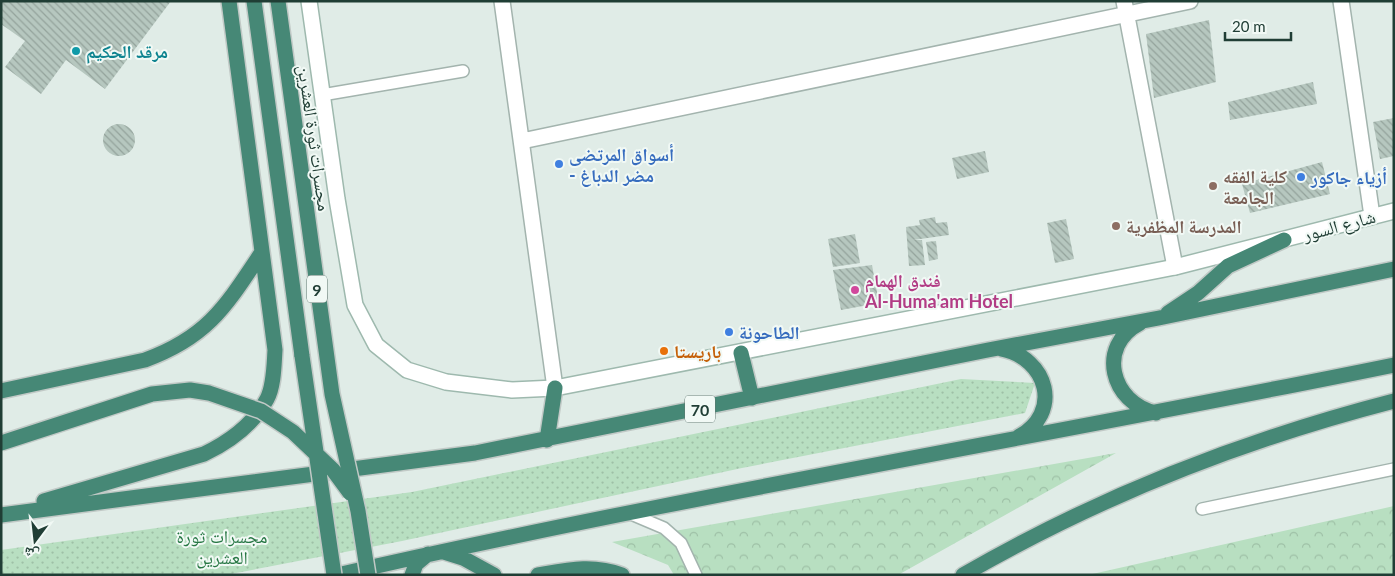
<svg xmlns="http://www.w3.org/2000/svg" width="1395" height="576" font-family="Lato,'Noto Naskh Arabic',sans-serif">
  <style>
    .grass { fill: url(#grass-dots) }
    .park { fill: url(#park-crowns) }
    .building { fill: url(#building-back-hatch) }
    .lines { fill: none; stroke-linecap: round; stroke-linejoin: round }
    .service-casing { stroke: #a3b4ae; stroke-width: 14 }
    .minor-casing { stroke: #a3b4ae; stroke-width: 18 }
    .secondary-casing { stroke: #9eb9ae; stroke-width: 18 }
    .trunk-casing { stroke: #c1c9c6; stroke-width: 18 }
    .service { stroke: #fff; stroke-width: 11 }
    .minor { stroke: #fff; stroke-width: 15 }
    .secondary { stroke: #fff; stroke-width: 15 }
    .trunk { stroke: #468876; stroke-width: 15 }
    .trunk-bridge-casing { stroke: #c1c9c6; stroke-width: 18; stroke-linecap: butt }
    .trunk-bridge { stroke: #468876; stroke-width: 15 }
    .culture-dot { fill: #0f9aa8; stroke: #f1f9f5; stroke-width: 2 }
    .shop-dot { fill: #3f7fe0; stroke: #f1f9f5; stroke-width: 2 }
    .education-dot { fill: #8d6e63; stroke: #f1f9f5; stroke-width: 2 }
    .hotel-dot { fill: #d1479c; stroke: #f1f9f5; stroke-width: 2 }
    .food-dot { fill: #e8710a; stroke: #f1f9f5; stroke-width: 2 }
    .labels { text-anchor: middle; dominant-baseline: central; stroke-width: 4; stroke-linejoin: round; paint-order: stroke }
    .shield { fill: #f1f9f5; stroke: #5f766f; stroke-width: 1 }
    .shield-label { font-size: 16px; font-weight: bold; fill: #203e35 }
    .culture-label { font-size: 18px; font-weight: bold; fill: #0d838f; stroke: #f1f9f5; text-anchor: start }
    .street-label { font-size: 18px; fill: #203e35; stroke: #f1f9f5 }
    .shop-label { font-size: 18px; font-weight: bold; fill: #366cbe; stroke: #f1f9f5; text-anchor: start }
    .education-label { font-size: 18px; font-weight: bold; fill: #785e54; stroke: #f1f9f5; text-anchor: start }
    .hotel-label { font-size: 18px; font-weight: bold; fill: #b23c85; stroke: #f1f9f5; text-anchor: start }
    .food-label { font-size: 18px; font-weight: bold; fill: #c56008; stroke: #f1f9f5; text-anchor: start }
    .park-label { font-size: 18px; fill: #277744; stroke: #f1f9f5 }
  </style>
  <defs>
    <pattern id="grass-dots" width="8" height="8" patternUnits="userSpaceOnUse" patternTransform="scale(1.25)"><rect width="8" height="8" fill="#b8dfc1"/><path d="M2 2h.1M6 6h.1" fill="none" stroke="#9ec0a6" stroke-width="1.8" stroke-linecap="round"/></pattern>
    <pattern id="park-crowns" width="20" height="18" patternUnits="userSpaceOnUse" patternTransform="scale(1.25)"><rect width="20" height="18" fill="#b8dfc1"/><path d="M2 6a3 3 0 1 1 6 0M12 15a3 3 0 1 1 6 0" fill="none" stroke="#9ec0a6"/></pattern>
    <pattern id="building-back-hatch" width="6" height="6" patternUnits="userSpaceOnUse" patternTransform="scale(1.25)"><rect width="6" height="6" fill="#b6c7bf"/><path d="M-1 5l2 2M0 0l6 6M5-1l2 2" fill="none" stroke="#94a39c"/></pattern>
  </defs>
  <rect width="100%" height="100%" fill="#e0ece7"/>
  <path class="grass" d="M961,379L1035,383L1025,413L742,468L402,541L226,575H1V550L412,492Z"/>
  <path class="park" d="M1116,453L898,575H674L668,565L612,542Z
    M1394,506V575H1088Z"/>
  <path class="building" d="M1,1H171L105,89L66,60L41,94L5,67L25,41L1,24Z
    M1209,20L1216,82L1154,98L1146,34Z
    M1313,82L1317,104L1230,120L1228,102Z
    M1394,118V156L1380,159L1373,122Z
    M103 140a16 16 0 1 1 32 0a16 16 0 1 1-32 0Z
    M985,151L989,172L957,179L952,158Z
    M1322,162L1330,194L1250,213L1242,184Z
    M935,217L936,223L947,222L949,235L913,240H922L925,265L909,266L906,227L920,225L919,220Z
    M1066,219L1074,259L1055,263L1047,223Z
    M855,234L860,263L833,267L828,239Z
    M936,241L938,259L929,261L926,242Z
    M872,265L879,303L841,310L833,270Z"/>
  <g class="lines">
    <defs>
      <path id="service" d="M322,95L463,71
        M1202,509L1394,469
        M631,514L664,528L681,543L696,575"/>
      <path id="minor" d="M502,1L555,388
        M1124,1L1175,267
        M1341,1L1372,216
        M522,141L1190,1"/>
      <path id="secondary" d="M309,1L337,199L355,305L376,345L407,370L446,382L512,390L555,388L1175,267L1394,211"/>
      <path id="trunk" d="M254,1L302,356
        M1168,313L1198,293L1228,266L1284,240
        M1140,323C1096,346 1111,403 1156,413
        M1001,349C1048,358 1063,413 1018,437
        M741,353L752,398
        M1,391L145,360C208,337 226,306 262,252
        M547,440L555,388
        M44,501L204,454C229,442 253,425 267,399C274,386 274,365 275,350L229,1
        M1,515L475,453L988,350L1159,318L1394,269
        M444,552L463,558L494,575
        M337,575C687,495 1042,437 1394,365
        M412,575L416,564L428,554
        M538,575C567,570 592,564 622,575
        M963,575C1098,497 1243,440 1394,401"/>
    </defs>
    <use href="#service" class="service-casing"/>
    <use href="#minor" class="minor-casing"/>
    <use href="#secondary" class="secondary-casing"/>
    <use href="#trunk" class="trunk-casing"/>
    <use href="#service" class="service"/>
    <use href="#minor" class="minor"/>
    <use href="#secondary" class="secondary"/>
    <use href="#trunk" class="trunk"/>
    <defs>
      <path id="trunk-bridge" d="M278,1L332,394L358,511L368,575
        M302,356L334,575
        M1,443L152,394L190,390L209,393L261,411L293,432L333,470L350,493"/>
    </defs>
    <use href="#trunk-bridge" class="trunk-bridge-casing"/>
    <use href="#trunk-bridge" class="trunk-bridge"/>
  </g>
  <circle class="culture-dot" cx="76" cy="51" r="5"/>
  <g class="shop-dot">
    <circle cx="559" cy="164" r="5"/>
    <circle cx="1301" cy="177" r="5"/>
    <circle cx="729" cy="332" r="5"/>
  </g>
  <g class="education-dot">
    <circle cx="1213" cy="186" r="5"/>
    <circle cx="1116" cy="226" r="5"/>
  </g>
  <circle class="hotel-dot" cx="855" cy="290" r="5"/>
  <circle class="food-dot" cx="664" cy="351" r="5"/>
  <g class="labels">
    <g class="shield">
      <rect x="307" y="275.5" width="20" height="27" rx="4"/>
      <rect x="685" y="395.5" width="30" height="27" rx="4"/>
    </g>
    <g class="shield-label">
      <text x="317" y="289">9</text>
      <text x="700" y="409">70</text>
    </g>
    <g class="culture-label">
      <text x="86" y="51">مرقد الحكيم</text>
    </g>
    <g class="street-label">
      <text transform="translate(315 138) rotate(82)">مجسرات ثورة العشرين</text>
      <text transform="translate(1339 225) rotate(-15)">شارع السور</text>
    </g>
    <g class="shop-label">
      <text x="569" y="154">أسواق المرتضى<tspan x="569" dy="21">- مضر الدباغ</tspan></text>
      <text x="1311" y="177">أزياء جاكور</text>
      <text x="739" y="332">الطاحونة</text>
    </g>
    <g class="education-label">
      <text x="1223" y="176">كلية الفقه<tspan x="1223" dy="21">الجامعة</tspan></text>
      <text x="1126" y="226">المدرسة المظفرية</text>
    </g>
    <g class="hotel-label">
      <text x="865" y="280">فندق الهمام<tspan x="865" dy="21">Al-Huma'am Hotel</tspan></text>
    </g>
    <g class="food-label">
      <text x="674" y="351">باريستا</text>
    </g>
    <g class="park-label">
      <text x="222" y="536">مجسرات ثورة<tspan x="222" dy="21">العشرين</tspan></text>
    </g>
  </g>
  <rect width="1395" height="576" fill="none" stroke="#203e35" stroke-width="5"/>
  <g transform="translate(35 541) rotate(195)" stroke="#f1f9f5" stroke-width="4" paint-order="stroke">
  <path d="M0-4L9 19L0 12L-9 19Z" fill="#203e35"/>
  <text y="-8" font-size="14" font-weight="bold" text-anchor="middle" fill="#203e35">ش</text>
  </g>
  <path d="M1225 32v8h66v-8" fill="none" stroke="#203e35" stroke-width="2.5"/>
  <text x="1232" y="32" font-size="15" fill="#203e35" stroke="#f1f9f5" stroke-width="4" paint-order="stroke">20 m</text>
</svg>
